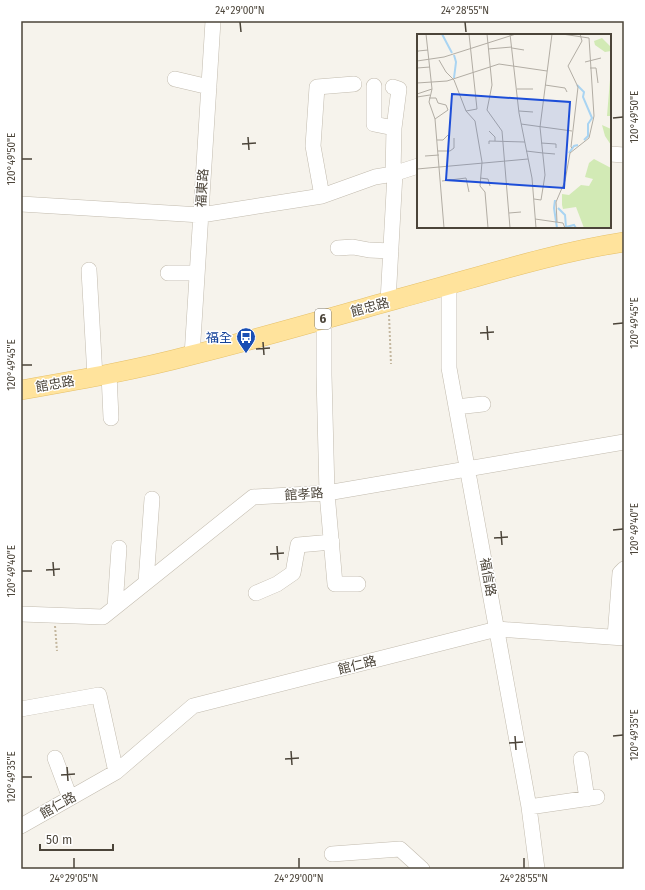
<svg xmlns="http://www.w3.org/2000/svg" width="645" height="890" font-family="'Fira Sans','Noto Sans TC',sans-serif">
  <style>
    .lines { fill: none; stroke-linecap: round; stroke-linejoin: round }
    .minor-casing { stroke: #c2bbae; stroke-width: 16 }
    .major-casing { stroke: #e6c16a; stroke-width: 20 }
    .path { stroke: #c4b79f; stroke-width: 2; stroke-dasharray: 2 2; stroke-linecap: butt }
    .minor { stroke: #fff; stroke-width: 15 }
    .major { stroke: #ffe39c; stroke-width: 19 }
    .ticks { fill: none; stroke: #4b4439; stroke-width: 1.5 }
    .labels { text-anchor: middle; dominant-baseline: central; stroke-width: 3; stroke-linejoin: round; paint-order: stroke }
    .shield { fill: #fff; stroke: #817c74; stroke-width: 1 }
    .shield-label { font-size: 12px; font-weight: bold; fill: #4b4439 }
    .street-label { font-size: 13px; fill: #4b4439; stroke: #fff }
    .transit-label { font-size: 13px; fill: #164399; stroke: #fff; text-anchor: end }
    .inset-river { fill: none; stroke: #a9d4f2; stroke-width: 2 }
    .inset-road { fill: none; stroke: #b2ada4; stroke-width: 1 }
    .view { fill: #1d4ed8; fill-opacity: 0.15; stroke: #1d4ed8; stroke-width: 2 }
    .inset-edge { fill: none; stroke: #4b4439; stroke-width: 2 }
    .neatline { fill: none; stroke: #4b4439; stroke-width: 1.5 }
    .ticks-label { font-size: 10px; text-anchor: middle; fill: #4b4439 }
  </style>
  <rect width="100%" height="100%" fill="#f6f3ec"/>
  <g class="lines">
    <defs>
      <path id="minor" d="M175,79L209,87
        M374,86V124L394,128
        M393,87L399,89L394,128L393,174
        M610,154L624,155
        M322,196L313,146L317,87L354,84
        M21,204L201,215L322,196L375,177L393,174L418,166
        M338,248L353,247L369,250L391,251
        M89,270L95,377
        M168,273H197
        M449,285V368L529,807L537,869
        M388,302L395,173
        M324,319V375L327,493L335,584H358
        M192,356L213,21
        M109,374L111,418
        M456,407L483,404
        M146,582L152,499
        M256,593L277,584L293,573L298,545L332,542
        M115,607L119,548
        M21,614L103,617L253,497L327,493L624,442
        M615,637L620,573L624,569
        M21,709L99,695L116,772
        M55,758L70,798
        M581,759L587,799
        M529,807L597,797
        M21,826L116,772L193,706L497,629L624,638
        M332,854L400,849L422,869"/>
      <path id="major" d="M21,390C78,380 136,370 192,355C261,338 329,318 397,299C473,279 547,254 624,242"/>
    </defs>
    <use href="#minor" class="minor-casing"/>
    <use href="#major" class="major-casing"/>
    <path class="path" d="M389,315L391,364
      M55,626L57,651"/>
    <use href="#minor" class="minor"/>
    <use href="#major" class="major"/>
  </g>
  <path class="ticks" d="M240,22L241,32M465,22L466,32M613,118L623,117M248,137L249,150M242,144L256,143M22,159H32M613,324L623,323M487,326L488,340M480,333L494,332M263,342L264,355M256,349L270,348M22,365H32M613,530L623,529M501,531L502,545M494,538L508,537M277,546L278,560M270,554L284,553M53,562L54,576M46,570L60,569M22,571H32M515,736L516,750M613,736L623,735M509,743L523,742M291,751L292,765M285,759L299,758M67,767L68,781M61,775L75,774M22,777H32M74,858V868M299,858V868M524,858V868"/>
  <defs>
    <symbol id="bus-pin" viewBox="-11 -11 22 30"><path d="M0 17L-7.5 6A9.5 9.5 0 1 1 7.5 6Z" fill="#1a4fb4" stroke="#fff"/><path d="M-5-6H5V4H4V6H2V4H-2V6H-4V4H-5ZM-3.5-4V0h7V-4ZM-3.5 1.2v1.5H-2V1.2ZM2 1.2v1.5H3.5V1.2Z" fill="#fff"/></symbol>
  </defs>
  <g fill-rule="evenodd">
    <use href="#bus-pin" x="235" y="326" width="22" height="30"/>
  </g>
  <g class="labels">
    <rect class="shield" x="315" y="309" width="16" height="20" rx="3"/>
    <g class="shield-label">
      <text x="323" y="319">6</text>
    </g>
    <g class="street-label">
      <text transform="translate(202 188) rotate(-86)">福東路</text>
      <text transform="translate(370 307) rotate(-15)">館忠路</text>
      <text transform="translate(55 384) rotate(-10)">館忠路</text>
      <text transform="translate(304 494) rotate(-4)">館孝路</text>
      <text transform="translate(488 577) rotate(80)">福信路</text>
      <text transform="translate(357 665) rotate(-14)">館仁路</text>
      <text transform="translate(58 805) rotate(-29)">館仁路</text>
    </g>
    <g class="transit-label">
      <text x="232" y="337">福全</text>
    </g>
  </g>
  <g transform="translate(417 34)">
    <rect width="194" height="194" fill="#f6f3ec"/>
    <path d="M185,4L194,13V17L188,18L178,11L177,7ZM194,33V82H190ZM185,91L194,95V111L188,102ZM177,125L194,134V194H167L159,173L146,175L145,171V160L152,161L164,151L172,152L176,145L168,143L172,129Z" fill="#d2eab5"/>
    <path class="inset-river" d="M25,0L35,19M37,21L39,28L37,44M160,51L167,58L166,63L175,84L171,90V102L167,106M152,119L157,112L161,111M138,166L137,174L140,194M141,174L148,181L149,193L157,191L159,194"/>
    <path class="inset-road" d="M9,0L15,55L12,68L18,85L27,194M70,0L75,51L70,76L85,97L93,194M93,0L102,79L115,144L119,194M95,14L107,16M71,15L95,13M0,20L1,17L11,16M22,26L29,38L37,46L49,77L58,87L65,128L63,152L68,158L71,194M0,27L27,23L99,0M168,28L184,24M0,34L13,33M173,34H179L181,49M0,49L30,47L82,30L130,37M128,51L148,54L150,58M100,55H116M0,60L15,55M0,63L13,61M12,64H19L21,69L29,71L31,76L18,85M49,77L60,75L52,0M102,77L116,78M104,90L155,97M72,97L78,103V107M20,106H26L31,101M124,109L139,110V114M72,110V107L108,108M155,114L154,113L161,53L151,32L165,7L163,0M21,117H33L37,114V104M109,117L126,119M126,119L138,120M8,122L22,121M0,135L111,125M63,144L71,145L73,152M25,147L49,144L52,158M117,165L124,166L128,141L123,93L135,0M92,179L104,178M118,185L146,189L148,194M140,188L139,168L148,147L153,119L172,104L177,82L172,4L145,0"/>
    <path class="view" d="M35,60L153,68L147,154L29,146Z"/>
    <rect width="194" height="194" class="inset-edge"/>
  </g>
  <rect width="645" height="890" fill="none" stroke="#ffffff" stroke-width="44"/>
  <path d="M40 844v6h73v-6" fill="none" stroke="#4b4439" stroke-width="2"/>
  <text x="46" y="844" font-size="12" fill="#4b4439" stroke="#ffffff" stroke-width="3" paint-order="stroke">50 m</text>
  <rect x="22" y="22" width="601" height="846" class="neatline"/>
  <g class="ticks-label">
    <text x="240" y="14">24°29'00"N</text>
    <text x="465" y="14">24°28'55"N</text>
    <text transform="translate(634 117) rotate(-90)" y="4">120°49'50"E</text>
    <text transform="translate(11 159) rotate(-90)" y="4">120°49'50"E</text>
    <text transform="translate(634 323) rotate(-90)" y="4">120°49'45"E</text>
    <text transform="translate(11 365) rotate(-90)" y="4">120°49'45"E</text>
    <text transform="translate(634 529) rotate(-90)" y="4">120°49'40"E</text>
    <text transform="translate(11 571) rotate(-90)" y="4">120°49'40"E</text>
    <text transform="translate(634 735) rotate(-90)" y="4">120°49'35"E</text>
    <text transform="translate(11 777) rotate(-90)" y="4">120°49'35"E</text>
    <text x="74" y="882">24°29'05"N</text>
    <text x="299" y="882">24°29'00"N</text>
    <text x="524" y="882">24°28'55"N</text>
  </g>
</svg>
